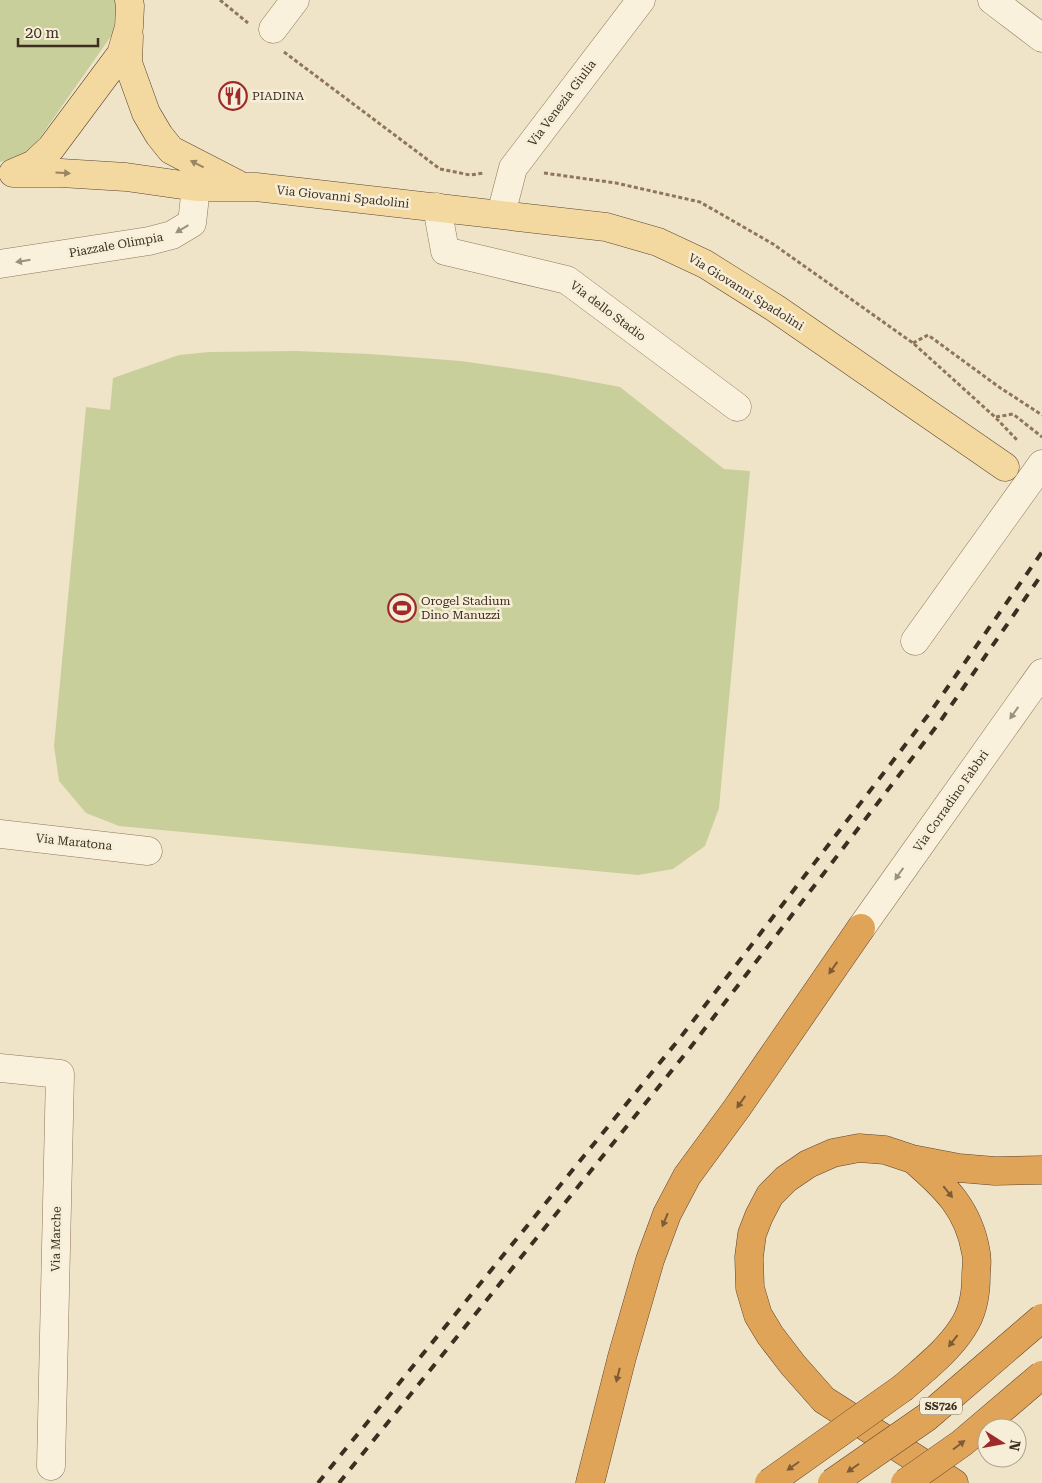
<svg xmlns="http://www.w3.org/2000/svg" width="1042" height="1483" font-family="'Roboto Serif',serif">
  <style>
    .green { fill: #c9cf9b }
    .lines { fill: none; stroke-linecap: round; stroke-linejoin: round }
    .minor-casing { stroke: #8d765c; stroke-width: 29 }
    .major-casing { stroke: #5b4430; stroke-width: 29 }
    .highway-casing { stroke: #5b4430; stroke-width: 29 }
    .path { stroke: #8d765c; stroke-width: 3; stroke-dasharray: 4 2.5; stroke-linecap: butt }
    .minor { stroke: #faf1dc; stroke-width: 28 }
    .major { stroke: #f3d9a0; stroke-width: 28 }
    .highway { stroke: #e0a458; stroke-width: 28 }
    .rail { stroke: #3d2e20; stroke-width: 4; stroke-dasharray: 9 9; stroke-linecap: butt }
    .highway-bridge-casing { stroke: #5b4430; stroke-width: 29; stroke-linecap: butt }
    .highway-bridge { stroke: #e0a458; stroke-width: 28 }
    .oneway { fill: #988460 }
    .oneway2 { fill: #9c907e }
    .oneway3 { fill: #7e5d36 }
    .labels { text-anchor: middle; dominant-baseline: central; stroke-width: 5; stroke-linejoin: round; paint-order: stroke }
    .shield { fill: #f7eed8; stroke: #756857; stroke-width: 1 }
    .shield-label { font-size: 11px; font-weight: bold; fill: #3d2e20 }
    .poi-label { font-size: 12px; fill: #3d2e20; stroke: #f7eed8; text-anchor: start }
    .street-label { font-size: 12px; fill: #3d2e20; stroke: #f7eed8 }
  </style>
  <rect width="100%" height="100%" fill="#f0e4c8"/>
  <path class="green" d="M0,0H116L114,32L27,156L0,162Z
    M296,351L370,354L461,361L551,374L620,387L724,469L750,471L719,808L705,846L673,869L638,875L119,826L86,813L59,781L54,746L86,407L110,410L113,378L179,355L209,352Z"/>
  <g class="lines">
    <defs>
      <path id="minor" d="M992,0L1042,38
        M273,29L295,0
        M437,207L445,251L567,280L737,407
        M501,214L513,168L641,0
        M0,264L149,241L172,235L192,223L196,187
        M915,641L1042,464
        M0,834L148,851
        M861,928L1042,673
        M0,1068L60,1074L51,1466"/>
      <path id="major" d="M129,36L128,63L146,113L159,135L171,150L237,184
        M13,173L34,164L51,148L121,54L129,27L130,6L129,0
        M14,173H61L126,177L196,187H256L606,227L658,242L705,264L775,308L1005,467"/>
      <path id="highway" d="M904,1387C924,1369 948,1351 963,1327C973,1312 976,1293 976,1276C976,1268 978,1260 976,1253C969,1209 945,1187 914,1160
        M590,1483L622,1357L650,1260L667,1214L687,1176L737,1108L861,928
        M954,1483L824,1400L793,1365L770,1335L758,1315L750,1288L749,1257L752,1234L759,1216L770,1195L786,1179L808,1164L833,1153L859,1148L885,1150L912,1159L959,1168L995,1171L1042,1170"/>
    </defs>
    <use href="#minor" class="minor-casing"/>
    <use href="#major" class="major-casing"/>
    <use href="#highway" class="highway-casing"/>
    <path class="path" d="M220,0L248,23
      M284,52L440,169L470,175L484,173
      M544,173L616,183L700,202L773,244L913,343L996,418L1017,440
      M913,343L928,335L999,387L1042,415
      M996,417L1013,414L1042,437"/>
    <use href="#minor" class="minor"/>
    <use href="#major" class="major"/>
    <use href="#highway" class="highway"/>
    <path class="rail" d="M318,1483L680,1038L929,714L1042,552
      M339,1483L690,1048L939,723L1042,574"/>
    <defs>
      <path id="highway-bridge" d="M769,1483L904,1387
        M832,1483L927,1417L1042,1318
        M905,1483L962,1443L1042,1375"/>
    </defs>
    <use href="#highway-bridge" class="highway-bridge-casing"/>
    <use href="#highway-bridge" class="highway-bridge"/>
  </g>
  <defs><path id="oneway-solid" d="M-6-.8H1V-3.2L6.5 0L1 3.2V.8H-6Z" transform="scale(1.25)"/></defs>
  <g class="oneway">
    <use href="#oneway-solid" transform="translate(197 164) rotate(-153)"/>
    <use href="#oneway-solid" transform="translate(63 173) rotate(3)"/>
  </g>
  <g class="oneway2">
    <use href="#oneway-solid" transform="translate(182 229) rotate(149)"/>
    <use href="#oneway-solid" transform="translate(23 261) rotate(171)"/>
    <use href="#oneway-solid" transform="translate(1014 713) rotate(125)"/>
    <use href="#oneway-solid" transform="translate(899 874) rotate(125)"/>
  </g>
  <g class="oneway3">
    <use href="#oneway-solid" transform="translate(833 968) rotate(125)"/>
    <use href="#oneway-solid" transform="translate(741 1102) rotate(125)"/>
    <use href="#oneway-solid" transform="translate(948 1192) rotate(51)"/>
    <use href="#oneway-solid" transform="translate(665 1220) rotate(112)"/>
    <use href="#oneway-solid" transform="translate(953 1341) rotate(128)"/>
    <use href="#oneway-solid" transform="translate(618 1375) rotate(104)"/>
    <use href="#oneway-solid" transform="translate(959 1445) rotate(-37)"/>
    <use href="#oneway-solid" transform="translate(793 1466) rotate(145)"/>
    <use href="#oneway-solid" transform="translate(853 1468) rotate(145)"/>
  </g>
  <defs>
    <symbol id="restaurant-ring" viewBox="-11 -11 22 22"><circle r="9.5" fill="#f7eed8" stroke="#9e2a2b" stroke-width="1.5"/><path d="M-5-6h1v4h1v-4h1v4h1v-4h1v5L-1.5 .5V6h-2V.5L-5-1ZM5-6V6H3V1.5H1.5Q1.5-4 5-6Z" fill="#9e2a2b"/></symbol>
    <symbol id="stadium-ring" viewBox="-11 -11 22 22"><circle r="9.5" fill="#f7eed8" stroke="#9e2a2b" stroke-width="1.5"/><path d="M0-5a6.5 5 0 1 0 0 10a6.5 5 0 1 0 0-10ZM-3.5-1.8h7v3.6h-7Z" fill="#9e2a2b"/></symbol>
  </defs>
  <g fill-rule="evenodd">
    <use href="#restaurant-ring" x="217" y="80" width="32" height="32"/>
    <use href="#stadium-ring" x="386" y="592" width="32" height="32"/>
  </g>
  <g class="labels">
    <rect class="shield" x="920" y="1397.5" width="42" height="17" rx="4"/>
    <g class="shield-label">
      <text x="941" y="1406">SS726</text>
    </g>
    <g class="poi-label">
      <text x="252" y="96">PIADINA</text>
      <text x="421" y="601">Orogel Stadium<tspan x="421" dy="14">Dino Manuzzi</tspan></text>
    </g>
    <g class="street-label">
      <text transform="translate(562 103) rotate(-53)">Via Venezia Giulia</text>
      <text transform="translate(343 197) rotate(6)">Via Giovanni Spadolini</text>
      <text transform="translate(116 245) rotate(-10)">Piazzale Olimpia</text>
      <text transform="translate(746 292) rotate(32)">Via Giovanni Spadolini</text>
      <text transform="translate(608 311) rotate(37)">Via dello Stadio</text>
      <text transform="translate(951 801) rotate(-55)">Via Corradino Fabbri</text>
      <text transform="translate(74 842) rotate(6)">Via Maratona</text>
      <text transform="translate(56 1239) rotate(-89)">Via Marche</text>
    </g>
  </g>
  <g transform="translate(1002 1443) rotate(101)"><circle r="24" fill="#f7eed8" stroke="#ada18e"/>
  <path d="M0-4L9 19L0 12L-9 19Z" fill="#9e2a2b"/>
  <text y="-8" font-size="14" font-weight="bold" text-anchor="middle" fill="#3d2e20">N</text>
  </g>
  <path d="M18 38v8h80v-8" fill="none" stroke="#3d2e20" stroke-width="2.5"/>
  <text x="25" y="38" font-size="15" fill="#3d2e20" stroke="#f7eed8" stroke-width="4" paint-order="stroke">20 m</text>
</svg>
